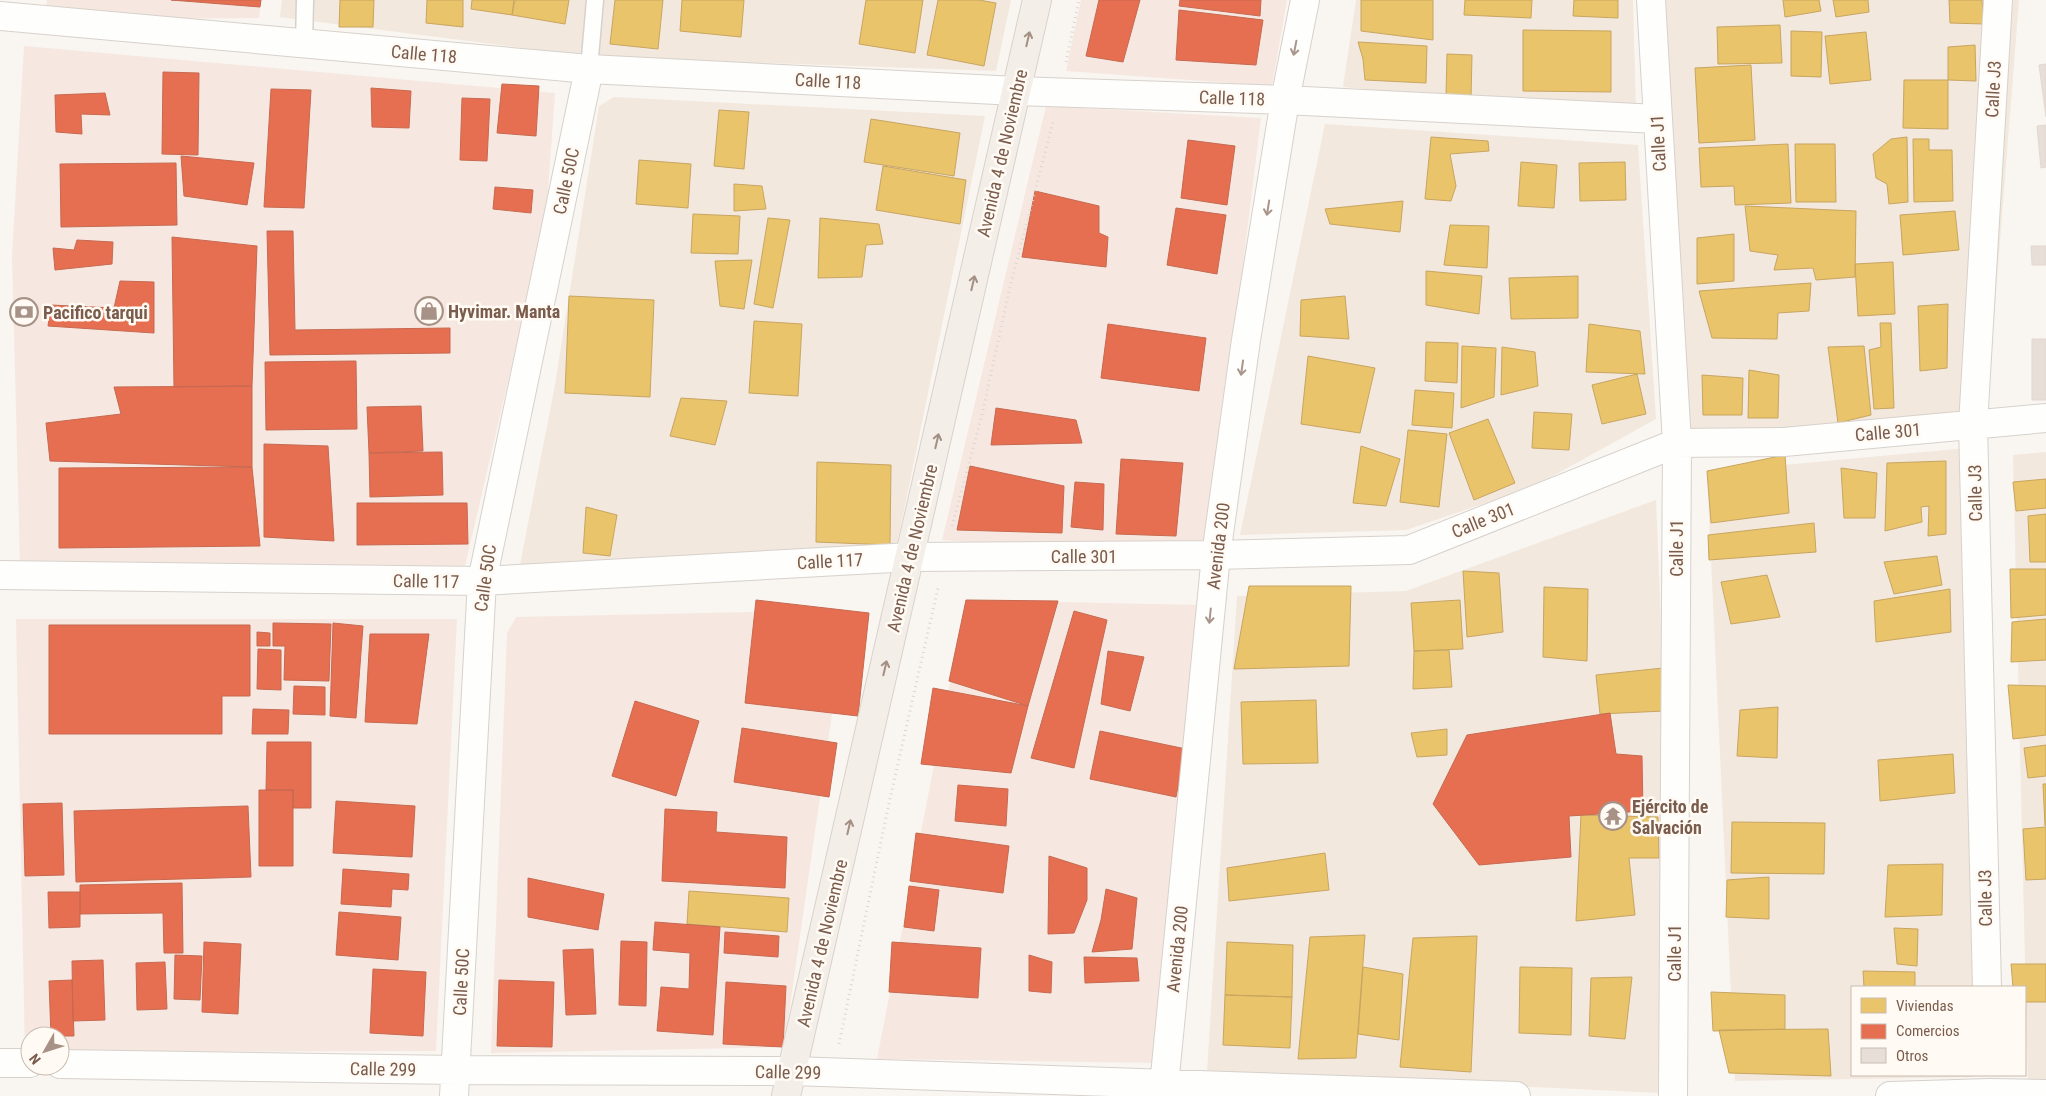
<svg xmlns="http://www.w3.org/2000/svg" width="2046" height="1096" font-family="'Roboto Condensed',sans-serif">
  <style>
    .residential { fill: #f2e8de }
    .commercial { fill: #f6e8e1 }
    .homes { fill: #e9c46a; stroke: #c8a561 }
    .shops { fill: #e76f51; stroke: #c66950 }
    .building { fill: #e6ded7; stroke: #e2d8d2 }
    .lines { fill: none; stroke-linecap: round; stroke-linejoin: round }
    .lane-casing { stroke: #d7d1cb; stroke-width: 19 }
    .street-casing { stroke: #d7d1cb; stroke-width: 30 }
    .primary-casing { stroke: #dad1cc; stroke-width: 30 }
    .path { stroke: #dcd5d0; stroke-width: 3; stroke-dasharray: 1 4; stroke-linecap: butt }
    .lane { stroke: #fefefd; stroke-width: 16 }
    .street { stroke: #fefefd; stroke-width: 28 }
    .primary { stroke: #f3eee8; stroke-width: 28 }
    .oneway { stroke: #a48f83 }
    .oneway2 { stroke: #a8958b }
    .labels { text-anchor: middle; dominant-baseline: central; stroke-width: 5; stroke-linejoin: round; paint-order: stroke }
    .street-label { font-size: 18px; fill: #7a5c4d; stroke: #fffaf3 }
    .poi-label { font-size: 18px; font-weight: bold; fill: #7a5c4d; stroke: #fffaf3; text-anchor: start }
  </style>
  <rect width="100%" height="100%" fill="#f9f5f0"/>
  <path class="residential" d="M282,0H1011L996,71L594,57L280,17Z
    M1356,0H1633L1636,114L1343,87Z
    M1653,0H2019L1985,432L1679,444Z
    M614,97L985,116L896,549L518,575L555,385L599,106Z
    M1325,124L1638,145L1656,419L1533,487L1406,530L1240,535Z
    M1968,448L1973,987H1852V1075H1974V1077L1735,1081L1707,472Z
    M2046,452V1087H2028L2013,455Z
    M1656,500L1680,1094L1207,1071L1237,596L1406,591Z"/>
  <path class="commercial" d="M47,0H261L259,18L44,20Z
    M1081,0H1287L1272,86L1066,71Z
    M24,46L555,93L546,218L465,566H20L12,256Z
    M1046,106L1261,118L1207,559L942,540Z
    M966,600L1200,605L1159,1063L877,1059Z
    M847,610L784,1047L491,1053L507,633L516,617Z
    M16,619H457L436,1051L60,1052V1036H30V1052H25Z"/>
  <path class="homes" d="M340,0H374L373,27H339Z
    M427,0H463V27L426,23Z
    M472,0H514L512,15L471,9Z
    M515,0H569L565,24L512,15Z
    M615,0H663L658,49L610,44Z
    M682,0H744L741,37L680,31Z
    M866,0H923L915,53L859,44Z
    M938,0H979L996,3L984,66L927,55Z
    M1361,0H1433V40L1361,31Z
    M1465,0H1532L1531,18L1464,15Z
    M1574,0H1618V18L1573,16Z
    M1783,0H1819L1821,11L1785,17Z
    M1833,0H1868L1869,12L1836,17Z
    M1949,0H1982L1984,24L1950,23Z
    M1780,25L1782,63L1718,64L1717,27Z
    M1523,30L1611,31V92L1523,91Z
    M1791,31L1822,32L1821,77L1791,76Z
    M1866,32L1871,80L1830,84L1825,36Z
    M1358,42L1427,46L1426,83L1365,80L1363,59Z
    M1975,45L1976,81L1948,80V47Z
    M1447,54L1472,55L1471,98L1446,96Z
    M1751,65L1755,140L1699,143L1695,68Z
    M1904,80H1948V129L1903,128Z
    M719,110L749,112L744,169L714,166Z
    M871,119L960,133L954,176L864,162Z
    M1431,137L1488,141L1489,151L1450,154L1456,186L1451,201L1425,199Z
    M1907,137L1908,202L1889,204L1887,184L1876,178L1873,154L1891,139Z
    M1913,139H1929V150H1952L1953,201L1914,202Z
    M1788,144L1791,203L1735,205L1734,186L1701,187L1699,148Z
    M1795,144H1835L1836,202H1796Z
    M639,160L691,164L688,208L636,204Z
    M1521,162L1557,165L1554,208L1518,206Z
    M1625,162L1626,200L1580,201L1579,163Z
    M883,166L966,180L960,224L876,210Z
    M734,184L762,186L766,209L734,211Z
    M1403,201L1400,232L1330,224L1325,209Z
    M1745,206L1856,211L1855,277L1816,280L1813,268L1774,270L1778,255L1750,251Z
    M1955,211L1959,250L1903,255L1900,215Z
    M693,214L740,216L738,254L691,253Z
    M768,218L790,220L773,308L754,304Z
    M820,218L879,224L883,244L866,245L862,277L818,278Z
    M1450,225L1489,226L1487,268L1444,265Z
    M1734,234V281L1697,284V238Z
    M752,260L744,309L720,306L715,261Z
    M1893,262L1895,314L1858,316L1855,264Z
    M1426,271L1482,276L1479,314L1426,305Z
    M1578,276V318L1511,319L1509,278Z
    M1811,283L1809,311L1778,313L1777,339L1712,338L1699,291Z
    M569,296L654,300L650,397L565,393Z
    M1345,296L1349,339L1300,336L1301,300Z
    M1948,304L1947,368L1920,371L1918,306Z
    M754,321L802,324L798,396L749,393Z
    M1880,323H1891L1894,408L1874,409L1869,350L1881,347Z
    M1589,324L1640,331L1645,374L1586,372Z
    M1426,342L1458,343L1457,383L1425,381Z
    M1462,346L1496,348L1494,397L1461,408Z
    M1864,346L1871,415L1838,423L1828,347Z
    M1502,347L1535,352L1538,386L1501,395Z
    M1308,356L1375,368L1360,433L1301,424Z
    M1749,370L1779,375L1778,418H1748Z
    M1637,374L1646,414L1602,424L1592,385Z
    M1702,375L1743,378L1742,415H1703Z
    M1415,390L1454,393L1452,428L1412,425Z
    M681,398L727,401L715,445L670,436Z
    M1534,412L1572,414L1569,450L1532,448Z
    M1488,419L1515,483L1474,500L1449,433Z
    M1408,430L1447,434L1439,507L1400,502Z
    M1361,446L1400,459L1386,506L1353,503Z
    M1785,455L1789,513L1711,523L1707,471Z
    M1946,461V534L1928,536L1929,506L1921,507L1922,522L1885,531L1887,463Z
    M817,462L891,465L890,545L816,542Z
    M1841,468L1877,473L1875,518H1844Z
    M2046,479V508L2016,511L2013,482Z
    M586,507L617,515L610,556L583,553Z
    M2046,514V562H2030L2028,516Z
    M1814,523L1816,552L1709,560L1708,535Z
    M1937,556L1942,585L1894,594L1884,562Z
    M2010,569H2046V615L2011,618Z
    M1463,571L1499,573L1503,632L1467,637Z
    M1767,575L1780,617L1731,624L1721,582Z
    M1249,586H1351L1349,666L1234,669Z
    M1544,587L1588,589L1587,661L1543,657Z
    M1950,589L1951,632L1876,642L1874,601Z
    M1460,600L1463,649L1414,651L1411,603Z
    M2046,619V660L2011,662L2012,622Z
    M1449,650L1452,687L1413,689L1414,651Z
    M1663,668L1664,711L1600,714L1596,675Z
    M2008,685L2046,686V735L2013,739Z
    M1316,700L1318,763L1243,764L1241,702Z
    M1778,707L1777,758L1737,756L1740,710Z
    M1447,729V755L1417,757L1411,733Z
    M2046,745V776L2028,778L2024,748Z
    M1953,754L1955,793L1880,801L1878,760Z
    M2043,784H2046V826H2045Z
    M1581,815L1658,817L1659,858H1629L1635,915L1576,921Z
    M1732,822L1825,823L1824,874L1731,873Z
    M2046,827V879L2026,880L2023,829Z
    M1325,853L1329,890L1229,901L1227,868Z
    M1943,864L1942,915L1885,917L1888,865Z
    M1769,877V919L1726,917L1727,880Z
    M689,891L789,898L787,932L687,924Z
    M1894,928L1918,929L1917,966L1897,964Z
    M1365,935L1356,1058L1298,1059L1310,937Z
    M1477,936L1471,1072L1400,1067L1413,938Z
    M1227,942L1293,945L1292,997L1225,995Z
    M2011,964H2046V1002H2025V987H2013Z
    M1363,967L1403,974L1399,1040L1358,1034Z
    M1520,967L1572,968L1571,1035L1519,1033Z
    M1863,971L1915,972V987H1864Z
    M1632,977L1625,1039L1589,1036L1591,978Z
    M1711,992L1785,995V1029L1713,1031Z
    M1225,995L1292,997L1290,1048L1223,1045Z
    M1828,1029L1831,1076L1729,1073L1719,1030Z"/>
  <path class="shops" d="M171,0H261L260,7Z
    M1099,0H1140L1123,62L1086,56Z
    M1180,0H1261L1260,16L1179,6Z
    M1179,10L1263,20L1256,65L1176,60Z
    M163,72L199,73L198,155L162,154Z
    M502,84L539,86L536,136L497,133Z
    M371,88L411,91L409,128L372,127Z
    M271,89L311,90L304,208L264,207Z
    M105,93L110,115L81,114L82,134L56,132L55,95Z
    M462,98L490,99L487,161L460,160Z
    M1188,140L1235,146L1227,205L1181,198Z
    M181,156L254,163L247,205L184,196Z
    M176,163L177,225L61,227L60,164Z
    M495,187L533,190L531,213L493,209Z
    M1035,191L1099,206V233L1108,237L1106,267L1022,257Z
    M1176,208L1226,215L1217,274L1167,265Z
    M267,231H293L295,330L450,328V353L270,355Z
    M172,237L257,246L252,386L174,387Z
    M77,240L113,242L112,264L55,270L53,248L74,250Z
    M120,281L154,282V333L48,326L51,305L114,308Z
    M1108,324L1206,338L1199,391L1101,378Z
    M356,361L357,429L266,430L265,362Z
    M252,386V467L50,461L46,423L121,414L114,387Z
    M421,406L423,451L369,453L367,407Z
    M996,408L1076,420L1082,443L991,445Z
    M264,444L328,446L334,541L264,537Z
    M442,452L443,495L370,497L369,453Z
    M1121,459L1183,463L1176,536L1116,534Z
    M970,466L1064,486L1062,533L957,530Z
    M252,467L260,546L59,548V468Z
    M1075,482L1104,484L1103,530L1071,527Z
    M357,503H467L468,544L357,545Z
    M756,600L869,613L858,716L745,703Z
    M966,600L1058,601L1028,706L949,681Z
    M1074,611L1107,620L1074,768L1031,758Z
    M273,623L331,624L329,681L284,680L285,646H273Z
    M333,623L363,626L356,718L330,716Z
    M49,625H250V696H222V734H49Z
    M257,632L270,633V646H257Z
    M370,634H429L417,724L365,722Z
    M258,649L281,650V690L257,689Z
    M1108,651L1144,657L1130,711L1101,704Z
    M294,686L325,687V715L293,714Z
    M933,688L1028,706L1011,773L921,764Z
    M635,701L699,721L676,796L612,776Z
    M253,709L289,710L288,734H252Z
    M1610,713L1616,754L1642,756L1643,811L1569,816L1571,857L1479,865L1433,804L1467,735Z
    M742,728L837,743L829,797L734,782Z
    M1100,731L1186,749L1176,797L1090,779Z
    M267,742H311V808H293V790H266Z
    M958,785L1008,789L1006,826L955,821Z
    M259,790H293V866H259Z
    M336,801L415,806L412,857L333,853Z
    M62,803L64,875L25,876L23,804Z
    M248,806L251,877L76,882L74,811Z
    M665,809L717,812L716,832L787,837L785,888L662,881Z
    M916,833L1009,846L1003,893L910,881Z
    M1049,856L1087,868V900L1074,933L1048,934Z
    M343,869L409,874L408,890L392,889L391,907L341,904Z
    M528,878L604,894L598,930L528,917Z
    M182,883L183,953H164L163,913L80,914V885Z
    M909,886L939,890L934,931L904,927Z
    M1106,889L1137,898L1132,949L1092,952L1101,920Z
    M48,892H80V927L49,928Z
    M339,912L401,917L398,960L336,955Z
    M655,922L720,927L713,1035L657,1031L661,987L689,989L690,953L653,950Z
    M725,932L779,936L778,957L724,953Z
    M621,941L647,942L646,1006L619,1005Z
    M204,942L241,944L238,1014L202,1012Z
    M892,942L981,948L978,998L889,992Z
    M593,949L596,1014L566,1015L563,950Z
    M175,955L202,956L200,1000L174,999Z
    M1029,955L1052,962L1051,993L1029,991Z
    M1084,957L1137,958L1139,981L1085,983Z
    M103,960L105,1020L73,1021L72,961Z
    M165,962L167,1009L137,1010L136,963Z
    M373,969L426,972L423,1036L370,1033Z
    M72,980L74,1036H51L49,981Z
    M499,980L554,982L552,1047L497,1046Z
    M726,982L786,986L783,1047L723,1044Z"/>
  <path class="building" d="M2046,64V117L2039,65Z
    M2046,125V167L2041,168L2037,126Z
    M2031,246H2046V265H2032Z
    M2032,339H2046V400H2032Z"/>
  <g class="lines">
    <defs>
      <path id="lane" d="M304,44L305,0
        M589,69L595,0"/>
      <path id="street" d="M1651,0L1677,443L1673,1096
        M0,16L589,69L1016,91L1285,100L1657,119
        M0,575L482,581L911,557L1216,555L1409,550L1677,443L1784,442L2046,418
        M1987,987L1973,425L1998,0
        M0,1063H30
        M60,1064L456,1070L792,1071L1516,1096
        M454,1096L482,581L589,69
        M1163,1096L1216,555L1246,340L1285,100L1305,0
        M1890,1096L1990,1093L2046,1094"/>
      <path id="primary" d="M786,1096L1037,0"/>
    </defs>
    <use href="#lane" class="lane-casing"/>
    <use href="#street" class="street-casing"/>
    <use href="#primary" class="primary-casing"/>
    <path class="path" d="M1066,62L1079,0
      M952,526L982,415L1009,291L1053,122
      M839,1044L889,803L938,588"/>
    <use href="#lane" class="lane"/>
    <use href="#street" class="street"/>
    <use href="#primary" class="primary"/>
  </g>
  <defs><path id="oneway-shaft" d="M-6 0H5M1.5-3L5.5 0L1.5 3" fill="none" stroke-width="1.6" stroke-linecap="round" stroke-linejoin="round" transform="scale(1.25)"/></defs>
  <g class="oneway">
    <use href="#oneway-shaft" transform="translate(1028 39) rotate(-77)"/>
    <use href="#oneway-shaft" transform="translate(973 283) rotate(-77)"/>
    <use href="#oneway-shaft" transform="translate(937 441) rotate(-77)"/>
    <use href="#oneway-shaft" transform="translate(885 668) rotate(-77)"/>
    <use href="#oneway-shaft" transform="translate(849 827) rotate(-77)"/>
  </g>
  <g class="oneway2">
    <use href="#oneway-shaft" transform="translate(1295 48) rotate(101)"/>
    <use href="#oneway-shaft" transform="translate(1268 208) rotate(99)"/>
    <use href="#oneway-shaft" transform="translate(1242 368) rotate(98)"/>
    <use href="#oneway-shaft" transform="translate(1210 616) rotate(96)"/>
  </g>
  <defs>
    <symbol id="shop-ring" viewBox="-11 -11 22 22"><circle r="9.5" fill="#fffaf3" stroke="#a69286" stroke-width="1.5"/><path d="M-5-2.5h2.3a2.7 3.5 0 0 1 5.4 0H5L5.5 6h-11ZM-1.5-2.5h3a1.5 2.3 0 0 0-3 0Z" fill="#a69286"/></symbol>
    <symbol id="bank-ring" viewBox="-11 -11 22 22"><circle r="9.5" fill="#fffaf3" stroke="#a69286" stroke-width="1.5"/><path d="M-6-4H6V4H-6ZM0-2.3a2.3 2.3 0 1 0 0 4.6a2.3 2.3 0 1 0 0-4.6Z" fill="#a69286"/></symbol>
    <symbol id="temple-ring" viewBox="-11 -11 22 22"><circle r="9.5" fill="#fffaf3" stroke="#a69286" stroke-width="1.5"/><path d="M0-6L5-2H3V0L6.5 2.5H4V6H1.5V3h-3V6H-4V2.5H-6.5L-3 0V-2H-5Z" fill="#a69286"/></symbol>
  </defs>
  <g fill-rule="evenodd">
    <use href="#shop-ring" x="413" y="295" width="32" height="32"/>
    <use href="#bank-ring" x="8" y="296" width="32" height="32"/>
    <use href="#temple-ring" x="1597" y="800" width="32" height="32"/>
  </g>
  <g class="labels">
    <g class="street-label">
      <text transform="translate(424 54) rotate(5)">Calle 118</text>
      <text transform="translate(828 81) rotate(3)">Calle 118</text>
      <text transform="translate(1993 89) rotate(-87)">Calle J3</text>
      <text transform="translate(1232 98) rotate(2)">Calle 118</text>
      <text transform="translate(1658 143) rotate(-93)">Calle J1</text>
      <text transform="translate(1002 153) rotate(-77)">Avenida 4 de Noviembre</text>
      <text transform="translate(566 181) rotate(-78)">Calle 50C</text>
      <text transform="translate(1888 432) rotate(-5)">Calle 301</text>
      <text transform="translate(1975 493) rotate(-91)">Calle J3</text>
      <text transform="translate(1483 520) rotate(-22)">Calle 301</text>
      <text transform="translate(1218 546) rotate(-83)">Avenida 200</text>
      <text transform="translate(912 548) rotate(-77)">Avenida 4 de Noviembre</text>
      <text transform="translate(1676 548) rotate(-90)">Calle J1</text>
      <text x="1084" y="556">Calle 301</text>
      <text transform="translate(830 561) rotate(-3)">Calle 117</text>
      <text transform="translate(485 578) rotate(-82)">Calle 50C</text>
      <text transform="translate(426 581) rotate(1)">Calle 117</text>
      <text transform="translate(1985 898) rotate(-91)">Calle J3</text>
      <text transform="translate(822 943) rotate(-77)">Avenida 4 de Noviembre</text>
      <text transform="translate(1177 949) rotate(-84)">Avenida 200</text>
      <text transform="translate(1674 953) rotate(-90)">Calle J1</text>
      <text transform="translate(461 982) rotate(-87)">Calle 50C</text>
      <text transform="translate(383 1069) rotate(1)">Calle 299</text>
      <text transform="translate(788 1072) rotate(1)">Calle 299</text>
    </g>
    <g class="poi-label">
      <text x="448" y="311">Hyvimar. Manta</text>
      <text x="43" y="312">Pacifico tarqui</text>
      <text x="1632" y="806">Ejército de<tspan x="1632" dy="21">Salvación</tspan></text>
    </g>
  </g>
  <rect x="1851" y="986" width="175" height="90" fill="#fffaf3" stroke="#cabbb1"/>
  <rect x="1861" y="998" width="25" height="15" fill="#e9c46a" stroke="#cabbb1"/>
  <text x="1896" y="1011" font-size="15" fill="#7a5c4d">Viviendas</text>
  <rect x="1861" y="1024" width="25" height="15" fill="#e76f51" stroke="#cabbb1"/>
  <text x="1896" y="1036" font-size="15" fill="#7a5c4d">Comercios</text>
  <rect x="1861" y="1048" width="25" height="15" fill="#e6ded7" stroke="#cabbb1"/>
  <text x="1896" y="1061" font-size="15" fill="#7a5c4d">Otros</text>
  <g transform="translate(45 1051) rotate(231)"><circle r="24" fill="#fffaf3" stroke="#cabbb1"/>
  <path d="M0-4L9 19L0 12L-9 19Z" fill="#a69286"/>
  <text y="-8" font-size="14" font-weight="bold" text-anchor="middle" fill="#7a5c4d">N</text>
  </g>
</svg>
